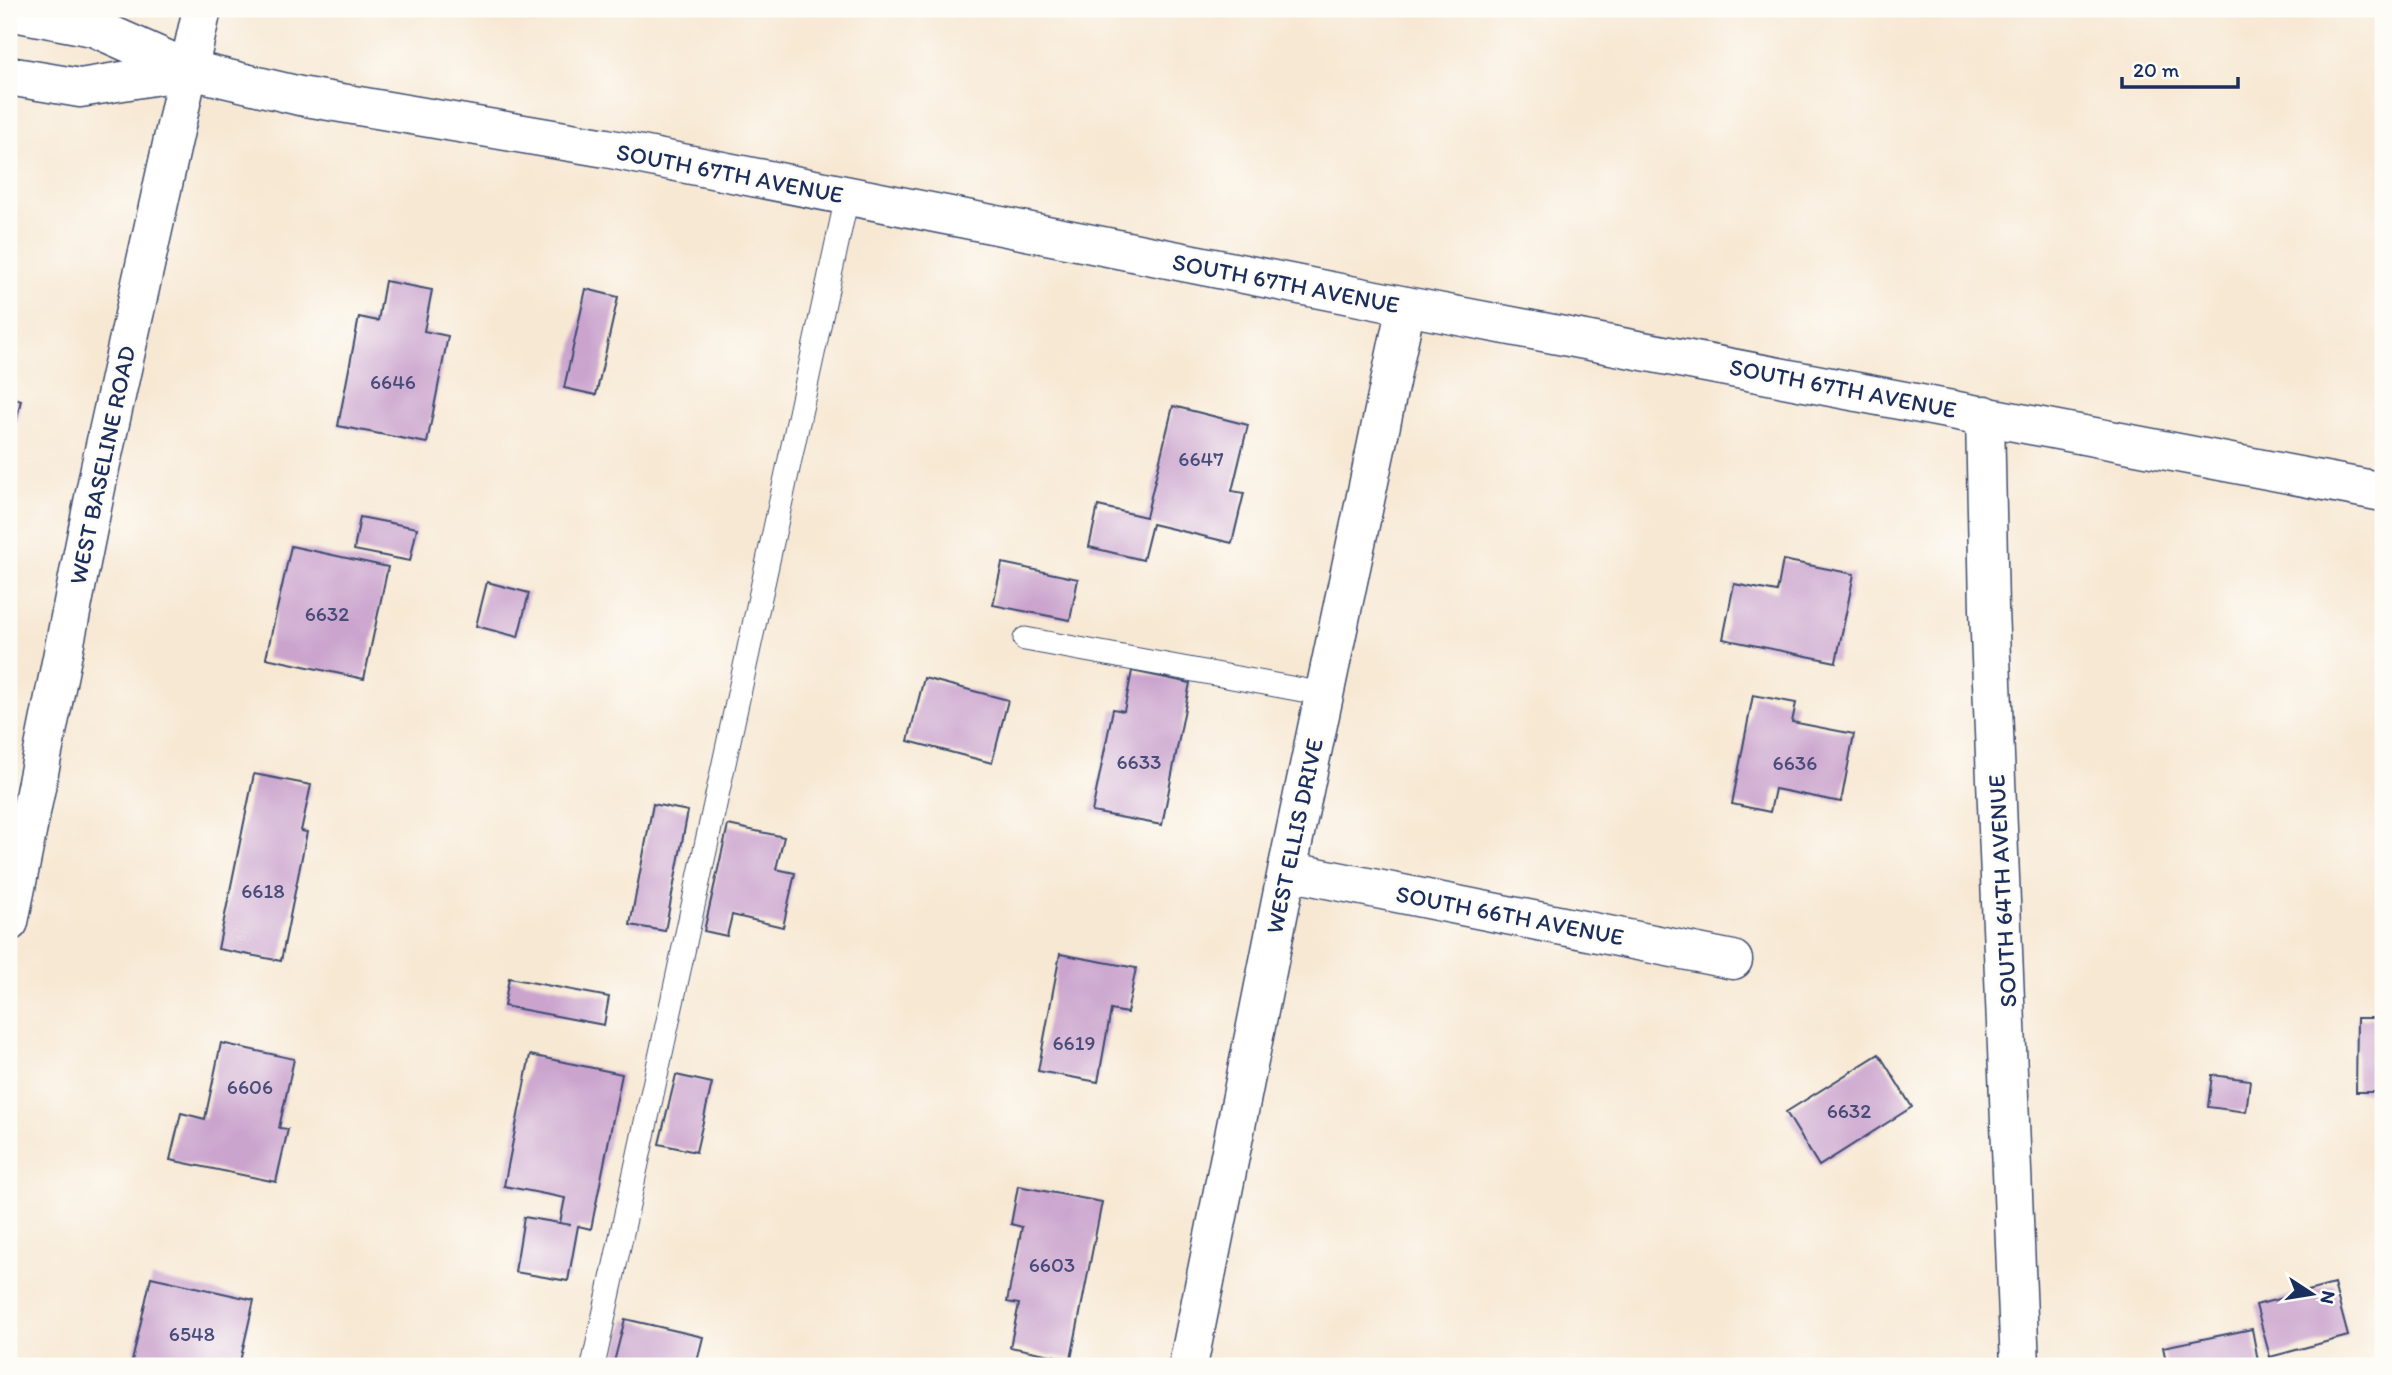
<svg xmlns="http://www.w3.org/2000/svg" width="2392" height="1375" font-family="Itim,sans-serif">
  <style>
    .building { fill: #cba4ce }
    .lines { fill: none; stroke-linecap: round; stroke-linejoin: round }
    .lane-casing { stroke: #3c4b70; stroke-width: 25 }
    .street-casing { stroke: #3c4b70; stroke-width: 41 }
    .secondary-casing { stroke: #3c4b70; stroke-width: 41 }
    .lane { stroke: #fff; stroke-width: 23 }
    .street { stroke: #fff; stroke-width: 38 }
    .secondary { stroke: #fff; stroke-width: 38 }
    .labels { text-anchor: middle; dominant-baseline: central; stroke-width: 6; stroke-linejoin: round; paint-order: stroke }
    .number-label { font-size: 21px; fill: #474c7a }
    .street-label { font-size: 24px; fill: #1b2f5e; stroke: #fdfcf7 }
  </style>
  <rect width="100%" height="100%" fill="#fdfcf7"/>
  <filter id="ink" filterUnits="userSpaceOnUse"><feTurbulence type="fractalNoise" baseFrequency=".0143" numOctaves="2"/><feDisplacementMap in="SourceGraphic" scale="14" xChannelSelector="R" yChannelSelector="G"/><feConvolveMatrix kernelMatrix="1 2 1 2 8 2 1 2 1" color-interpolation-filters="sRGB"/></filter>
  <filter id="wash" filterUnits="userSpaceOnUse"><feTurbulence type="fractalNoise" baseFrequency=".00686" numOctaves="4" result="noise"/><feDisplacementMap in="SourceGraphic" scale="28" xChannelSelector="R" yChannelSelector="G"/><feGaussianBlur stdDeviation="1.57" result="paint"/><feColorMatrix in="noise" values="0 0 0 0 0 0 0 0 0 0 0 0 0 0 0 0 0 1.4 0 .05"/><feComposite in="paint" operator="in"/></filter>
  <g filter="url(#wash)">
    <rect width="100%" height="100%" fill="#f7e8d3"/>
    <g id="blocks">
      <path class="building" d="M385,281L432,290L424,331L448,336L427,443L338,426L359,317L378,321Z
        M586,289L618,297L596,395L564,388Z
        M10,397L21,400L16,423L9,421Z
        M1173,406L1248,425L1232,491L1244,493L1232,543L1152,524L1143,560L1089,547L1098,506L1146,517Z
        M360,517L417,528L410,561L354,550Z
        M291,546L388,567L364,679L266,658Z
        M1783,560L1854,574L1836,662L1723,639L1734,584L1777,592Z
        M1002,563L1078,579L1070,620L993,605Z
        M487,582L529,593L518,637L476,626Z
        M1132,671L1190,683L1162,825L1092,812L1113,709L1124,711Z
        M924,678L1008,700L992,763L908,741Z
        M1753,695L1796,703L1792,722L1854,734L1841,802L1775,789L1770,812L1732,804Z
        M254,774L311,785L301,831L307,832L281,961L218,949Z
        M653,804L688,811L665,931L630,925Z
        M728,825L784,837L776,869L795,873L783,927L732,915L727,936L704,931Z
        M1060,954L1136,968L1127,1013L1111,1010L1098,1082L1038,1071Z
        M509,978L609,997L604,1025L504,1006Z
        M2357,1018H2383V1092H2356Z
        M221,1043L294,1059L279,1128L288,1129L276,1182L170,1160L181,1113L205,1119Z
        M1879,1054L1912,1107L1819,1166L1786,1112Z
        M530,1055L622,1074L591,1229L578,1226L568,1281L515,1272L524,1217L571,1225L560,1223L565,1198L504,1186Z
        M676,1075L712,1083L696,1152L659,1144Z
        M2212,1075L2250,1080L2246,1112L2208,1107Z
        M1018,1186L1102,1202L1071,1359L1010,1347L1019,1304L1007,1302L1022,1227L1011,1224Z
        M151,1277L254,1300L239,1366H131Z
        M2334,1284L2348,1336L2270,1357L2256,1305Z
        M625,1319L703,1337L696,1366H613Z
        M2252,1329L2259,1366H2167L2163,1347Z"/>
    </g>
  </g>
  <g filter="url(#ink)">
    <use href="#blocks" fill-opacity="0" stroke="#3c4b70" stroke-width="2"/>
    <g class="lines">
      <defs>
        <path id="lane" d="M1025,639L1324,694
          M593,1366L847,197"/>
        <path id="street" d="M1985,415L1989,609L2020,1366
          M1287,871L1733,960
          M1188,1366L1287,871L1406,306"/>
        <path id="secondary" d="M9,11L93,27L190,70L300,96L606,148L1406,306L2383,492
          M9,76L80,88L190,70
          M9,922L100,468L202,9"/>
      </defs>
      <use href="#lane" class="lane-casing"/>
      <use href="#street" class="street-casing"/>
      <use href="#secondary" class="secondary-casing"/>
      <use href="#lane" class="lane"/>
      <use href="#street" class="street"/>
      <use href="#secondary" class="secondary"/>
    </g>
  </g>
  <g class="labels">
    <g class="number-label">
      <text x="393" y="381">6646</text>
      <text x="1201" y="458">6647</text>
      <text x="327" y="613">6632</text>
      <text x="1139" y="761">6633</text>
      <text x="1795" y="762">6636</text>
      <text x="263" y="890">6618</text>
      <text x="1074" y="1042">6619</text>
      <text x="250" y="1086">6606</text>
      <text x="1849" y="1110">6632</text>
      <text x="1052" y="1264">6603</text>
      <text x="192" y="1333">6548</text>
    </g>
    <g class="street-label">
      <text transform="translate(730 173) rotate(11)">SOUTH 67TH AVENUE</text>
      <text transform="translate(1286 283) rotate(11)">SOUTH 67TH AVENUE</text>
      <text transform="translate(1843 388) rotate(11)">SOUTH 67TH AVENUE</text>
      <text transform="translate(102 465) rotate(-78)">WEST BASELINE ROAD</text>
      <text transform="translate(1294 836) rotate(-78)">WEST ELLIS DRIVE</text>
      <text transform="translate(2002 891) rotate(-93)">SOUTH 64TH AVENUE</text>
      <text transform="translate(1510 915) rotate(11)">SOUTH 66TH AVENUE</text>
    </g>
  </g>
  <rect width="2392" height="1375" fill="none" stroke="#fdfcf7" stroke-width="35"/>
  <g transform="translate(2312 1294) rotate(102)" stroke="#fdfcf7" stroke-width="5" paint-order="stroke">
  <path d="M0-5L12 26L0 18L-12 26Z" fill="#1b2f5e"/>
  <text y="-10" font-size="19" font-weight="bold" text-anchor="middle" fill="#1b2f5e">N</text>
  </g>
  <path d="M2122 77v10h116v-10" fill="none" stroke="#1b2f5e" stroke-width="3.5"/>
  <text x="2133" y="77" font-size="21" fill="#1b2f5e" stroke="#fdfcf7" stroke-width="5" paint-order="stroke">20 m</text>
</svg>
